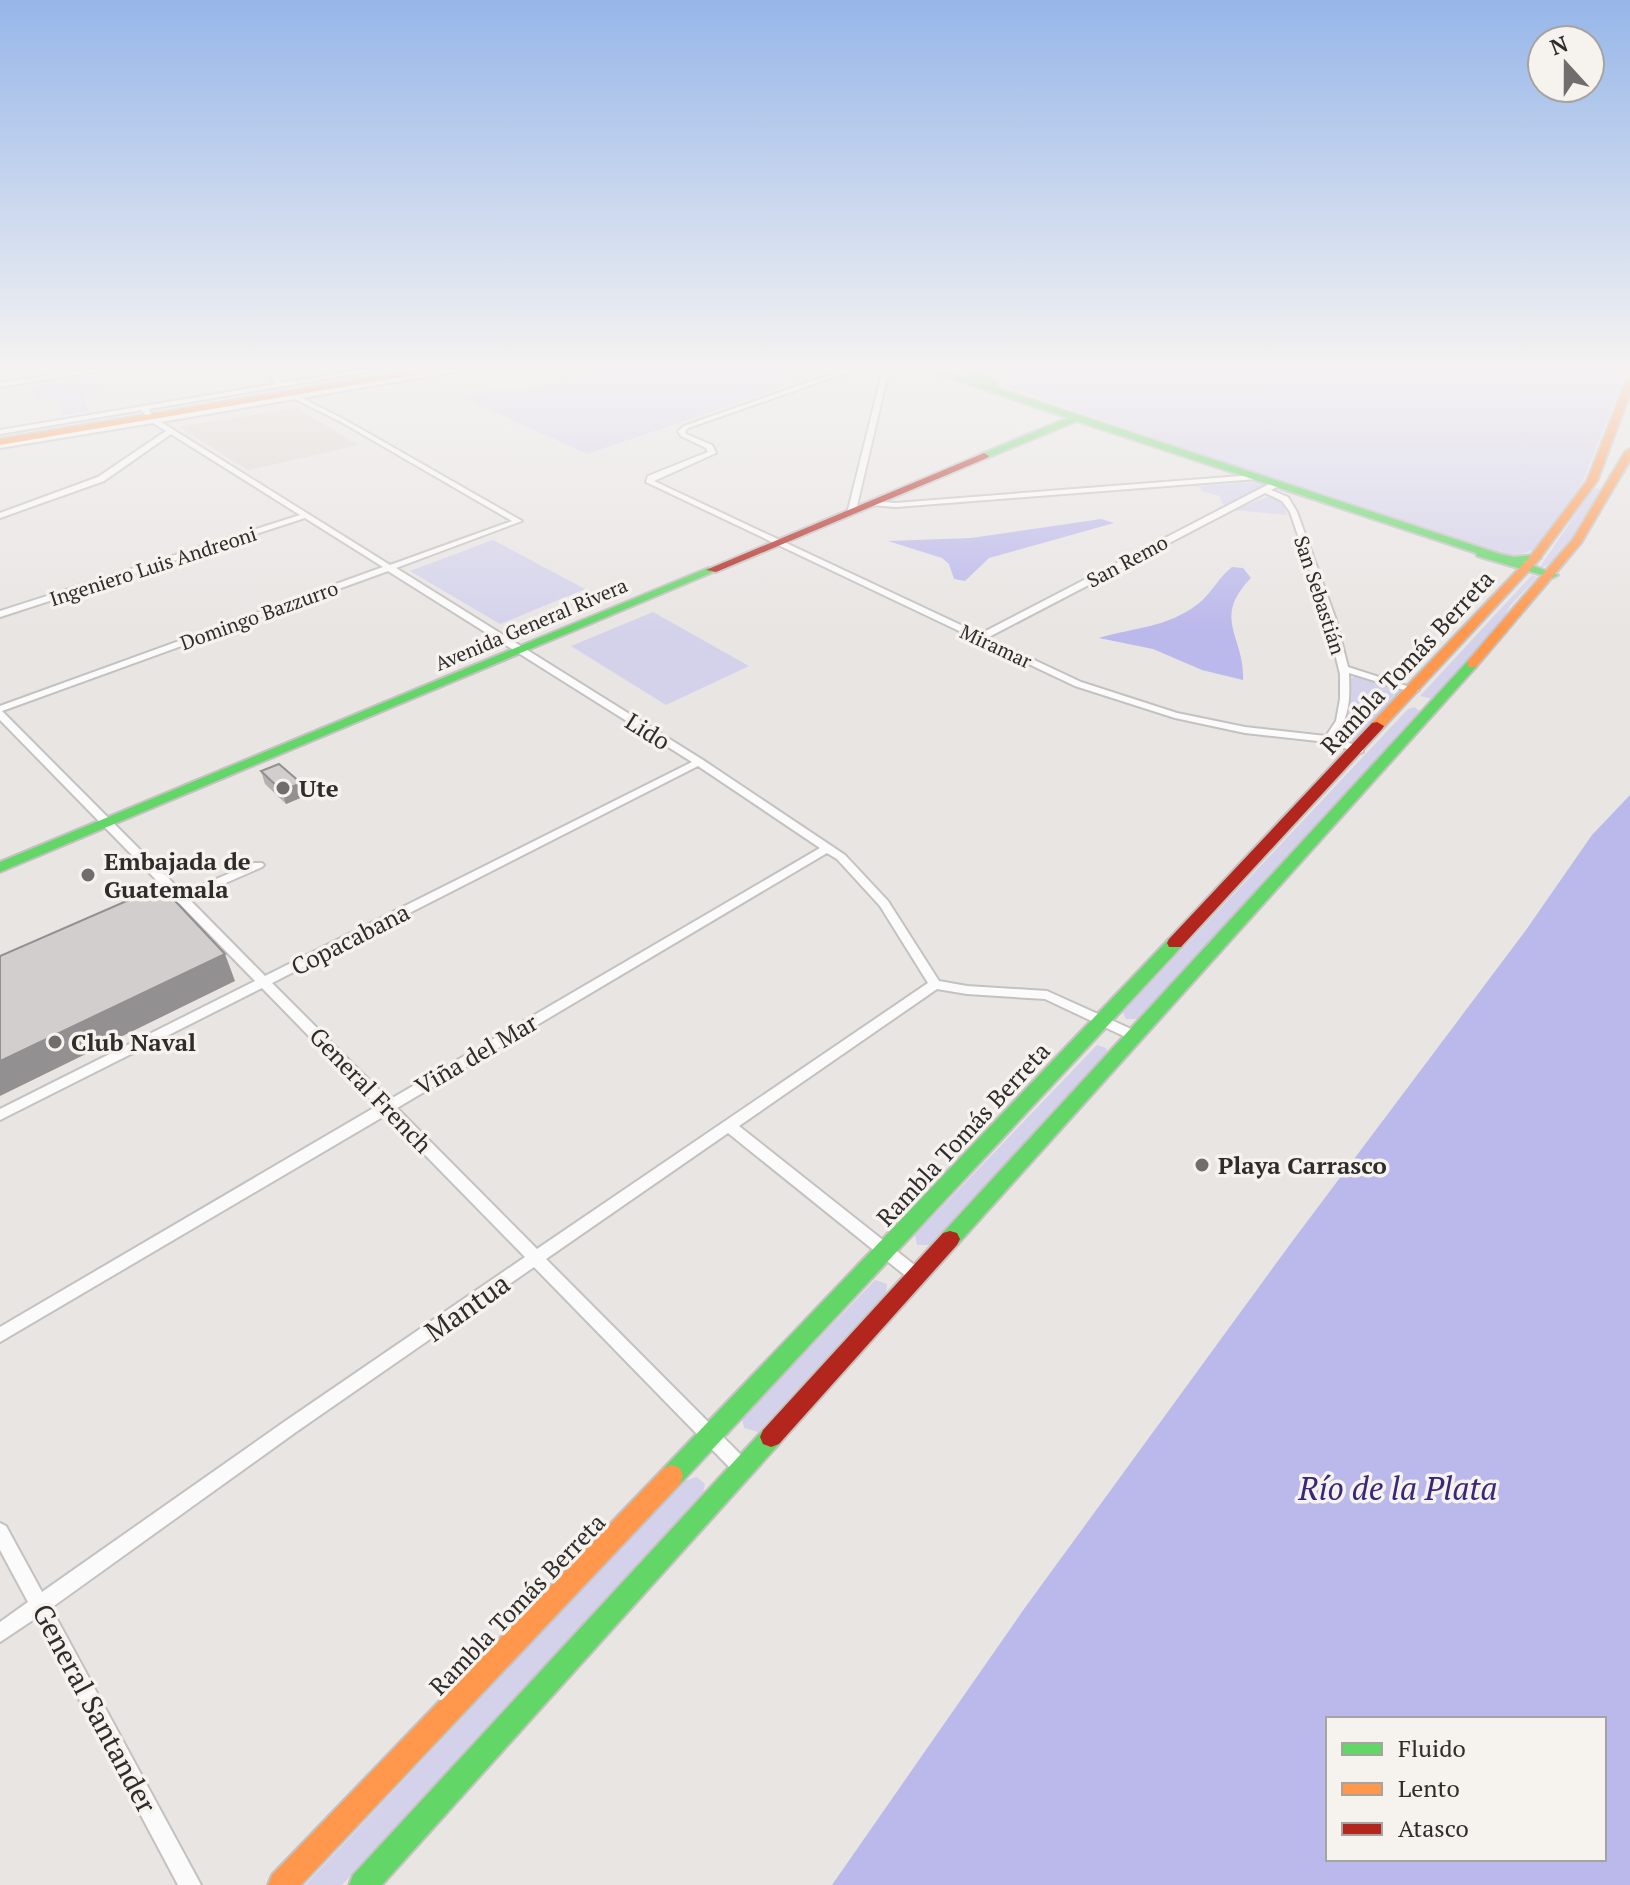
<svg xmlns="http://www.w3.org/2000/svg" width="1630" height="1885" font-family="'PT Serif',serif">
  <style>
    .built { fill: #dcd5d0 }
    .green { fill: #d4d2eb }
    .water { fill: #bbb8eb; fill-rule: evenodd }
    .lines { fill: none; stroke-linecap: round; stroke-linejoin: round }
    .street-casing { stroke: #c4c2c0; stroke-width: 4 }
    .fast-casing { stroke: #c4c2c0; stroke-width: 4 }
    .slow-casing { stroke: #c4c2c0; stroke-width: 4 }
    .jam-casing { stroke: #c4c2c0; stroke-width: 4 }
    .street { fill: #fcfbfb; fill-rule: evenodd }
    .fast { fill: #63d668; fill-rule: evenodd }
    .slow { fill: #ff974d; fill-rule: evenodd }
    .jam { fill: #b3261e; fill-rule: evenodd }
    .wall { fill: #b4b1b0 }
    .shaded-wall { fill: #929090 }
    .building { fill: #d1cecd; stroke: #929090; stroke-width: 2 }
    .poi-dot { fill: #706d6c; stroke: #f6f3ef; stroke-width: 3 }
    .labels { text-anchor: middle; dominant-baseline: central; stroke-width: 7; stroke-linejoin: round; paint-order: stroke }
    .far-street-label { font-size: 20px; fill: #2f2d2c; stroke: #f6f3ef }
    .street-label { font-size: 24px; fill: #2f2d2c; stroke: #f6f3ef }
    .poi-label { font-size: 24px; font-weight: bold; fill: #2f2d2c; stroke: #f6f3ef; text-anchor: start }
    .near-street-label { font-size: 28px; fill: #2f2d2c; stroke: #f6f3ef }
    .near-water-label { font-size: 32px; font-style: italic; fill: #38277b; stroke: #f6f3ef }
  </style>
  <rect width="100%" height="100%" fill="#e8e5e3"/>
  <path class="built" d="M297,408L359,445L248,470L179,427Z"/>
  <path class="green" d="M626,369H769L802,381L587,454L464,398L503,386L517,389Z
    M972,369H1255L1312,374L1382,369H1624L1626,373L1583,481L1536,549L1515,556L1483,550L1079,412L1002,385Z
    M102,375L107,391L84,395L89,411L63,415L59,399L35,402L30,385Z
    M1256,482L1266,485L1228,506L1222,503L1220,496L1203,492L1199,486Z
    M1593,488L1604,489C1592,510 1564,566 1540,567Z
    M1270,496L1282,500L1287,515L1234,510Z
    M493,540L585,589L500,624L410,571Z
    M1532,575L1537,577L1510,606L1501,624L1433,699L1420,696Z
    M653,612L749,666L666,705L571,646Z
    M1356,676L1401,691L1354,740L1347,741L1341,738L1349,712L1350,679Z
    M1414,707L1421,712L1139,1019H1126L1123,1012L1408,709Z
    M1097,1045L1106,1048L1108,1054L932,1245H917L915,1235Z
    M875,1280L887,1284L886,1293L758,1432L744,1428L742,1418Z
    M697,1477L705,1484L703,1493L342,1885H305L684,1481Z"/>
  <path class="water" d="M1101,519L1114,523L989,558L965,581L954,579L949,564L942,558L888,541L971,538Z
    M1232,567L1243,568L1251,578C1211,619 1245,636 1243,680L1202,670L1153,649L1099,638C1136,627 1166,628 1198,604C1211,594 1218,578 1232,567Z
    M1630,795V1885H832L1024,1609L1291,1243L1526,930L1592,835ZM1328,1719H1604V1859H1328Z"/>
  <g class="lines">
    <defs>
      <path id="street" d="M90,369H109L0,387V383Z
        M267,369H273L282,383L367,369H384L149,409L152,416L156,418L453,369H470L302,398L347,421L522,521L396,568L703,760L845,855L888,901L939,981L967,986L1047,991L1140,1033L1141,1036L1140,1039H1130L1045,999L967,994L937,989L739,1126L922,1271L925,1276L922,1281L917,1282L912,1281L728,1133L546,1259L747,1461L750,1467L747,1473L741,1475L735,1473L534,1267L296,1432L51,1608L201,1885H178L36,1618L0,1642V1622L28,1602L0,1550V1523L6,1526L42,1592L284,1422L525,1257L386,1115L0,1342V1327L377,1106L262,988L0,1120V1109L255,981L179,903H173L171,900L173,897L0,720V706L383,567L305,518L0,617V611L300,515L171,434L104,481L0,518V513L98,477L166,431L153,423L0,448V444L148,419L142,410L0,434V430L276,384ZM295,399L343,423L512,521L390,565L161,422ZM388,571L692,762L265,976L189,899L262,867L264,865L262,863H254L183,893L2,711ZM698,766L820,848L389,1100L272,983ZM827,853L837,859L880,906L928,983L537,1249L397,1108Z
        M846,369H857L688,428L685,431L686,434L712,445L716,453L654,481L980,634L1273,482H1279V486L1271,490L1288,497L1297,512L1336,620L1348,667L1419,690L1414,693L1349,673C1350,701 1350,713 1335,738L1363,748V752L1359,753L1327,742L1245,733L1175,718L1075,686L646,482L648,476L708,452L706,448L681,436L678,431L684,426ZM1265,493L1282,501L1290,512L1327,620L1340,674V699L1336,721L1326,736L1245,727L1177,713L1081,682L987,638Z
        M883,369H889L856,510L852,512L848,510Z
        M1254,475H1257V479L896,507L870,505L866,503L870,501L896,503Z"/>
      <path id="fast" d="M925,369H939L986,385L962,369H973L997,384L996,388L1500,554L1514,557L1541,554V558L1523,562L1558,575L1552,578L1477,556L1476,553L1077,421L987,458H981V454L1068,418Z
        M708,568L718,570L0,872V862Z
        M1472,660L1478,664L1476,667L957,1245L950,1247L943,1245L940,1239L943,1233L1468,661Z
        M1175,938L1183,943L1181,947L680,1484L672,1487L664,1484L661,1476L664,1468L1169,939Z
        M771,1427L779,1430L782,1437L779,1444L382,1885H349L353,1875L763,1430Z"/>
      <path id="slow" d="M425,369H447L0,445V439Z
        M1630,379V393L1597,481L1537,562L1382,729H1372V723L1529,558L1587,481L1626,382Z
        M1630,449V460L1581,543L1476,667H1468V661L1573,539L1625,452Z
        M672,1465L680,1468L683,1476L680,1484L301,1885H268L272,1875L664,1468Z"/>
      <path id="jam" d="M984,453L989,456L987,458L716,572L706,570Z
        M1377,722L1384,726L1382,729L1181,947H1169L1167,943L1169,939L1372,723Z
        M950,1231L957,1233L960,1239L957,1245L779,1444L771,1447L763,1444L760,1437L763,1430L943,1233Z"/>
    </defs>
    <use href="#street" class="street-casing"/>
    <use href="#fast" class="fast-casing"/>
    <use href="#slow" class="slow-casing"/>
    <use href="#jam" class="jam-casing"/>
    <use href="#street" class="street"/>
    <use href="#fast" class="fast"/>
    <use href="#slow" class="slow"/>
    <use href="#jam" class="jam"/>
  </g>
  <path class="wall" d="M261,771L301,783L305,796L286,804L265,784Z"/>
  <path class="shaded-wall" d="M301,783L305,796L286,804L282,791Z
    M225,954L235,981L0,1096V1061Z"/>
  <path class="building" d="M279,764L301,783L282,791L261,771Z
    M161,886L225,954L0,1061V956Z"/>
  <linearGradient id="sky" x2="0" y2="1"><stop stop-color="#96b6e9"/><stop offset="0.58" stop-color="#f5f3f2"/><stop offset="1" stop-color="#f5f3f2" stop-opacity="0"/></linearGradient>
  <rect width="1630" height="633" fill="url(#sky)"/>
  <g class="poi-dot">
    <circle cx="283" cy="788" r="8"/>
    <circle cx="88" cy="875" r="8"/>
    <circle cx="55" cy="1042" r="8"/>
    <circle cx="1202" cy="1165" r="8"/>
  </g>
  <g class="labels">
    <g class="far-street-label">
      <text transform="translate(1127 561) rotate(-28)">San Remo</text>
      <text transform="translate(153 566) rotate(-18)">Ingeniero Luis Andreoni</text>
      <text transform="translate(1320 595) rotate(72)">San Sebastián</text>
      <text transform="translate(259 615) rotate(-20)">Domingo Bazzurro</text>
      <text transform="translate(531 624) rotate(-23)">Avenida General Rivera</text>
      <text transform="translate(996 646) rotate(25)">Miramar</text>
    </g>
    <g class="street-label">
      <text transform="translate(1407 662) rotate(-47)">Rambla Tomás Berreta</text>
      <text transform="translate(648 731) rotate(32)">Lido</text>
      <text transform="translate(350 939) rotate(-27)">Copacabana</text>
      <text transform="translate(476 1054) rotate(-30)">Viña del Mar</text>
      <text transform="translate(371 1090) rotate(46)">General French</text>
      <text transform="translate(963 1134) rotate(-47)">Rambla Tomás Berreta</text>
      <text transform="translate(517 1604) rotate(-46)">Rambla Tomás Berreta</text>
    </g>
    <g class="poi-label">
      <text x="299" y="788">Ute</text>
      <text x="104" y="861">Embajada de<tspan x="104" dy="28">Guatemala</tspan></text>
      <text x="71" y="1042">Club Naval</text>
      <text x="1218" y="1165">Playa Carrasco</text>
    </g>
    <g class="near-street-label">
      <text transform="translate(467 1307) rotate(-35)">Mantua</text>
      <text transform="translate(95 1708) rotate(62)">General Santander</text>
    </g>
    <g class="near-water-label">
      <text x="1398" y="1488">Río de la Plata</text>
    </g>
  </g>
  <rect x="1326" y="1717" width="280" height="144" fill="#f6f3ef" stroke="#a6a4a1" stroke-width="2"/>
  <rect x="1342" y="1743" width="40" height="12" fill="#63d668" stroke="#a6a4a1" stroke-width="2"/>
  <text x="1398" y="1757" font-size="24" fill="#2f2d2c">Fluido</text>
  <rect x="1342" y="1783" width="40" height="12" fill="#ff974d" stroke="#a6a4a1" stroke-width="2"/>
  <text x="1398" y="1797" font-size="24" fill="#2f2d2c">Lento</text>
  <rect x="1342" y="1823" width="40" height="12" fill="#b3261e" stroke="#a6a4a1" stroke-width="2"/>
  <text x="1398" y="1837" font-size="24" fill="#2f2d2c">Atasco</text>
  <g transform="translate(1566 64) rotate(339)"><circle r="38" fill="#f6f3ef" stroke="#a6a4a1" stroke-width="2"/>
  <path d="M0-6L14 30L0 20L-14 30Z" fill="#706d6c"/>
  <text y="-12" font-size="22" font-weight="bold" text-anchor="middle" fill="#2f2d2c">N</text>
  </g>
</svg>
